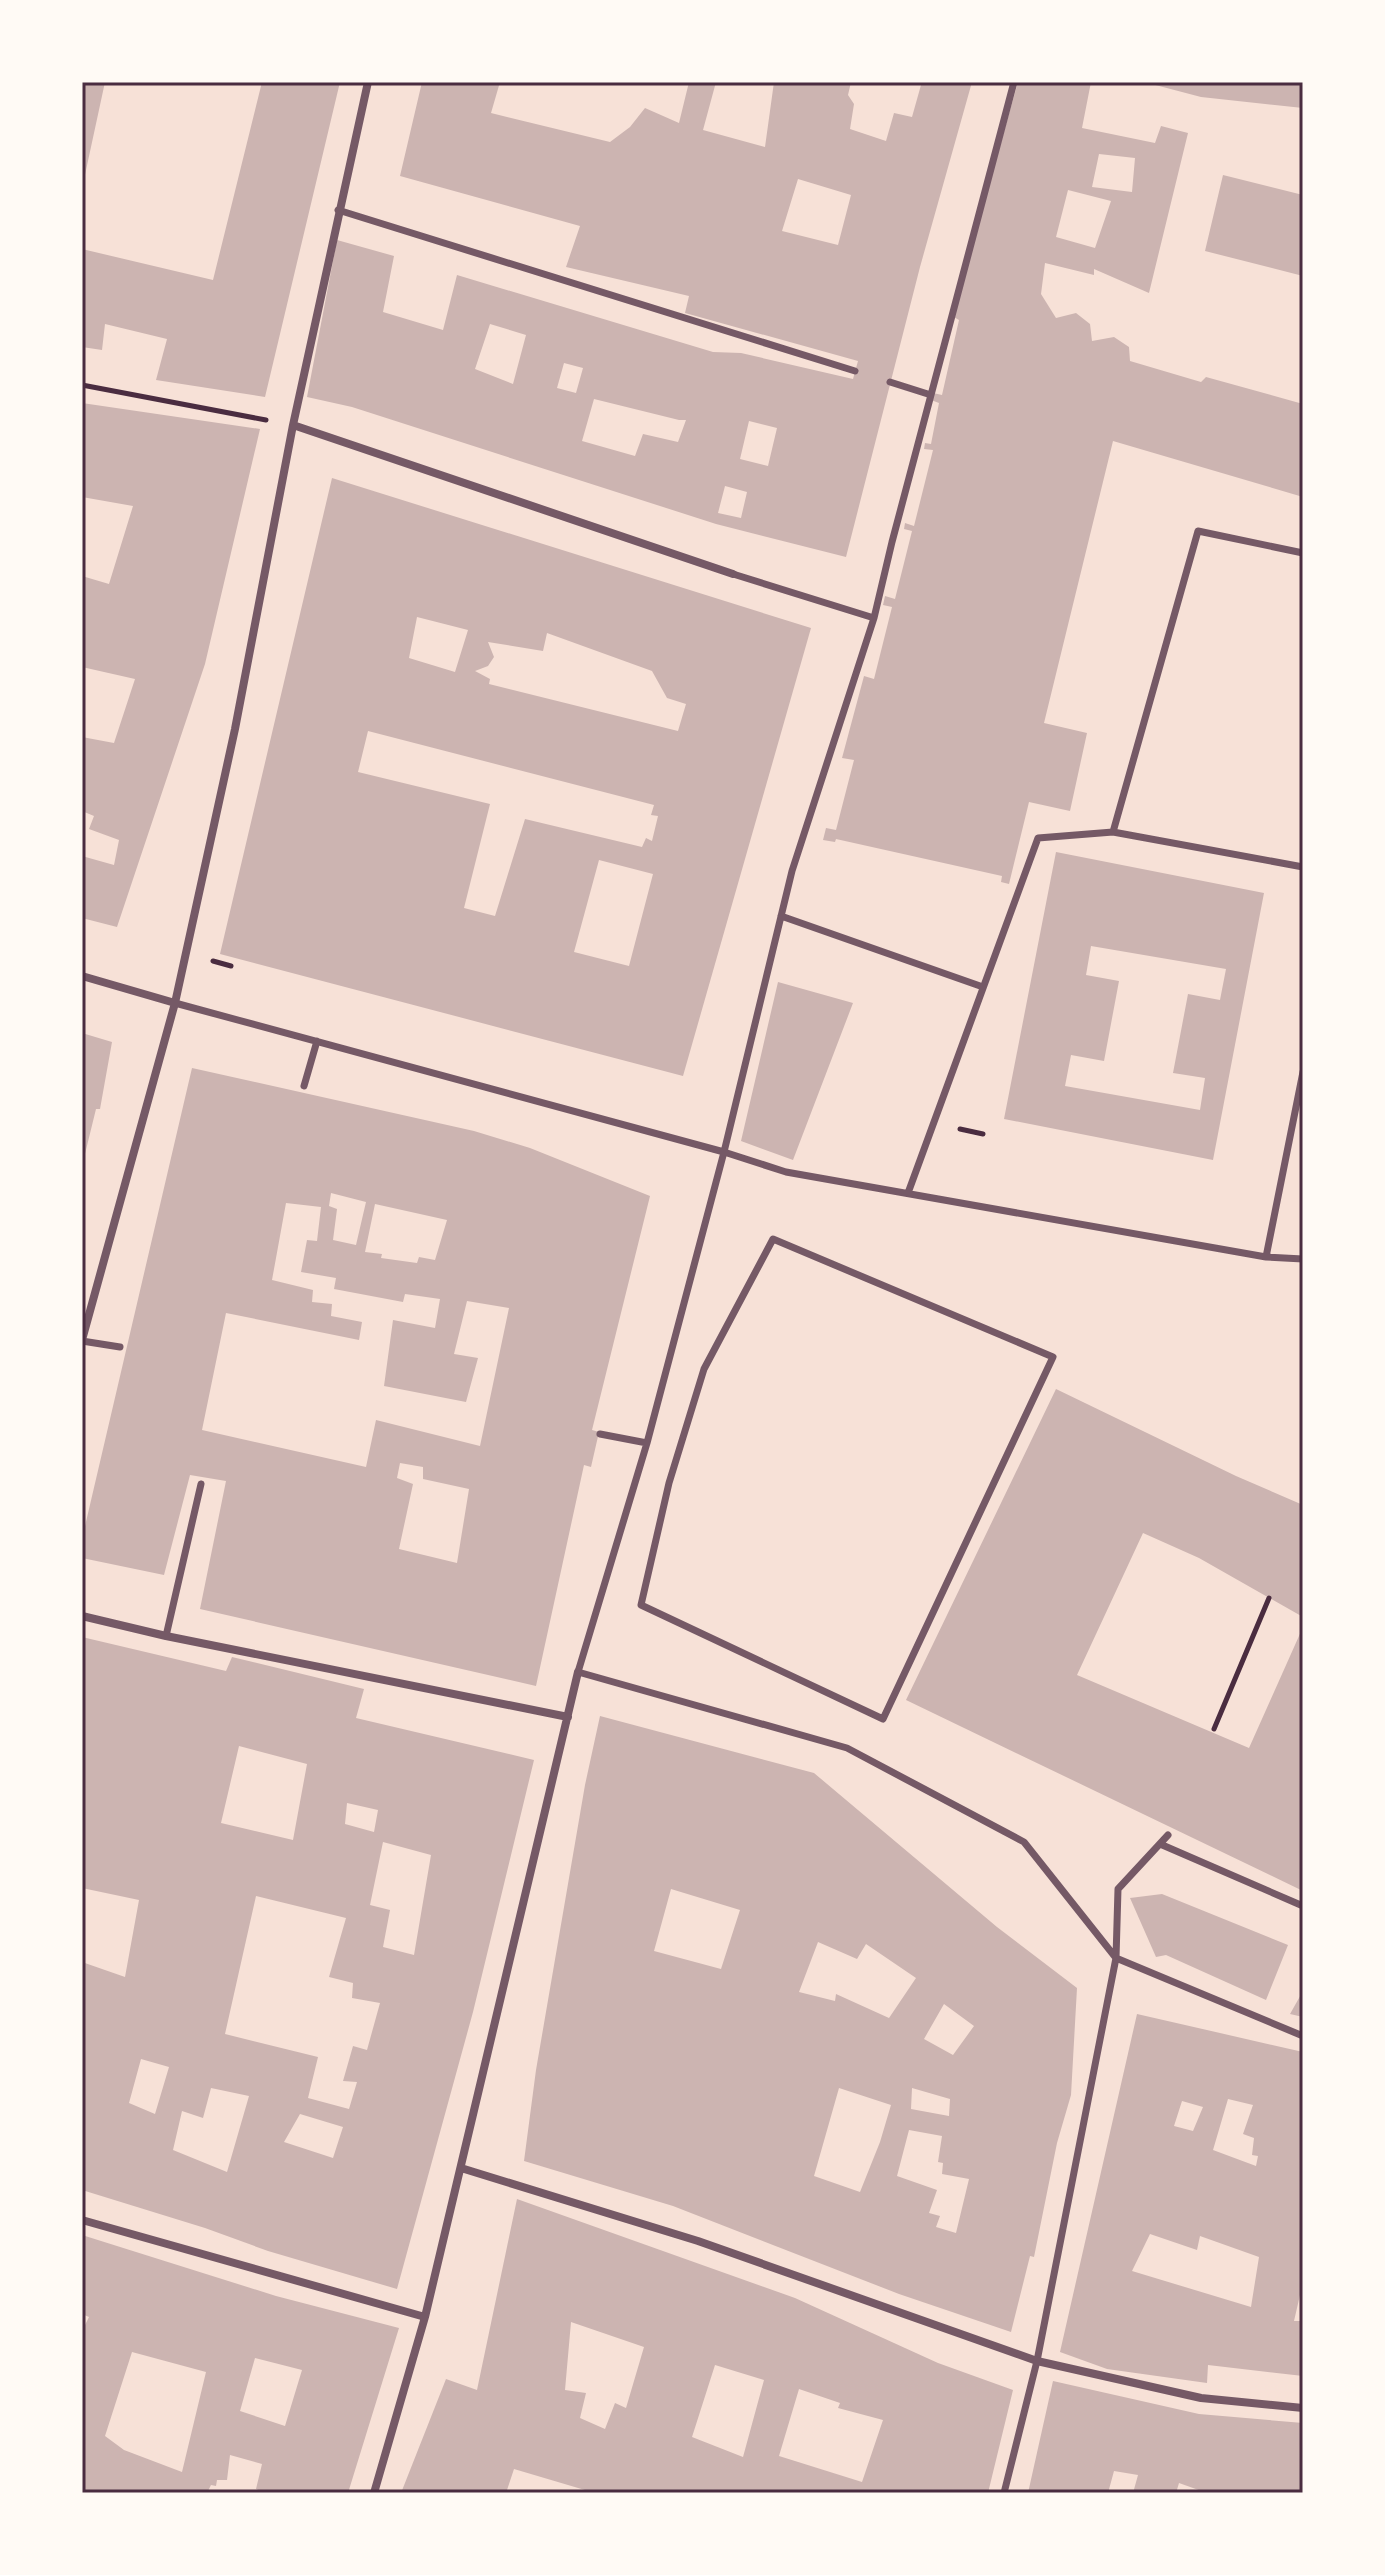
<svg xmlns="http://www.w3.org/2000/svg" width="1385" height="2575" font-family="'Archivo Narrow',sans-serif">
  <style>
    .building { fill: #ccb4b1; fill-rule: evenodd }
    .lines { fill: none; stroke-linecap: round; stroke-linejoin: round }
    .path { stroke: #4a2c40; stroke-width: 5 }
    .pedestrian { stroke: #755966; stroke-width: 7 }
    .minor { stroke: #755966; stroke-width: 8 }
    .neatline { fill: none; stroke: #4a2c40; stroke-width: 3 }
  </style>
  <rect width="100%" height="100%" fill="#f7e1d7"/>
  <path class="building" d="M82,82H105L83,184H82Z
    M262,82H340L265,397L156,380L167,339L105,324L102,350L82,347V249L213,280Z
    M422,82H500L491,113L610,142L630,127L645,108L679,123L689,82H716L703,130L765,147L774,82H851L848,95L854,104L850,129L886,141L894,113L912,117L921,85L914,82H972L920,267L846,557L716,524L352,407L307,397L337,240L394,256L383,312L443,330L457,275L713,352L741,353L853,379L858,361L685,313L689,296L566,267L580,226L400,176ZM798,179L851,195L838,245L782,231ZM490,324L526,335L513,384L475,369ZM564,363L583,368L576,393L557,388ZM594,399L679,420H686L678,442L643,434L635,456L582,441ZM749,421L777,428L768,466L740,459ZM725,486L747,492L741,518L718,513Z
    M1018,82H1091L1082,128L1155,143L1161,126L1188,133L1149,293L1094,269V275L1045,263L1041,294L1056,318L1076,313L1090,324L1092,341L1114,337L1129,347L1130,361L1201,382L1206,377L1303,404V497L1113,441L1044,723L1087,733L1070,811L1029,802L1009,884L1001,882L1002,876L836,839L835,842L823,840L826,828L836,830L854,760L842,758L864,676L874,679L892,607L883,605L885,596L895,599L912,531L904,529L905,523L914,526L933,450L924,449L925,443L931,444L939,403L931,400L933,393L942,395L959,320L952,316ZM1099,154L1135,158L1132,192L1092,187ZM1068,190L1111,201L1095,248L1056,237Z
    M1144,82H1303V108L1201,97Z
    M1223,175L1303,195V276L1205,251Z
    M82,403L260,429L205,664L117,927L82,918V856L114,865L119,840L89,829L94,816L82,811V737L114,743L135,679L82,667V576L109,584L133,506L82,497Z
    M332,478L811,628L683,1076L220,954ZM417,617L468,630L455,672L409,658ZM547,633L652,671L667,698L686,704L678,731L489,684L490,679L475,671L488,666L494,657L488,642L543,651ZM368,731L654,805L651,815L658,816L652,841L646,838L642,847L525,819L495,916L464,908L490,804L358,772ZM599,860L653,874L629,966L574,952Z
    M1056,852L1264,893L1213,1160L1004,1119ZM1091,946L1226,969L1220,1000L1188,994L1173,1073L1205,1078L1200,1110L1065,1086L1071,1055L1104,1061L1119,981L1086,975Z
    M778,982L853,1003L793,1160L741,1141Z
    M82,1033L112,1042L100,1109H96L83,1162Z
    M192,1068L474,1131L530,1148L650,1196L592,1430L599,1432L591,1467L584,1465L536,1686L200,1609L226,1481L190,1475L164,1575L82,1558V1539ZM331,1193L366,1202L356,1245L333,1240L337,1209L329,1206ZM286,1203L321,1207L317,1241L307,1240L301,1272L336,1278L334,1289L403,1302L405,1294L440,1299L435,1328L393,1320L384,1386L466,1402L478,1358L454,1354L467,1301L509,1308L480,1446L376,1420L366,1467L202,1430L226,1313L359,1340L362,1322L331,1316L332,1304L312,1302L313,1290L272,1280ZM375,1204L447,1220L435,1260L419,1257L417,1263L381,1258L382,1254L365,1252ZM400,1463L423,1467V1479L469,1489L457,1563L399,1549L413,1484L397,1478Z
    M1056,1389L1236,1476L1303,1505V1617L1199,1558L1143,1533L1077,1675L1249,1748L1303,1627V1891L906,1700Z
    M82,1637L226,1671L232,1657L364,1689L356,1718L534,1760L473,2012L397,2289L268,2251L205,2228L82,2190V2079L85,2066H82V1962L125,1977L139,1900L82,1888ZM239,1746L307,1764L293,1840L221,1823ZM347,1803L378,1810L374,1832L345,1824ZM383,1842L431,1855L414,1955L383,1947L390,1910L370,1905ZM256,1896L346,1918L329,1977L353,1983L352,1998L380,2003L367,2050L353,2046L343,2081L357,2082L349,2109L308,2098L318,2057L225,2034ZM141,2059L169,2067L155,2114L129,2103ZM211,2088L249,2096L227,2172L173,2150L182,2111L203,2118ZM300,2114L343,2127L333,2158L284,2142Z
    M600,1716L814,1773L997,1927L1077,1988L1071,2095L1057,2143L1034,2257L1030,2256L1011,2332L899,2294L673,2206L524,2161L536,2070L585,1785ZM671,1889L740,1910L721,1969L654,1951ZM818,1942L857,1959L866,1944L916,1978L889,2018L836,1994L835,2001L799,1992ZM944,2004L974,2026L953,2055L924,2039ZM839,2088L891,2105L880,2142L860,2192L814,2176ZM912,2088L950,2099L949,2116L911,2109ZM909,2130L942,2136L938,2162L943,2163L942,2174L969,2179L956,2233L936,2227L940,2216L929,2213L937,2190L897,2176Z
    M1162,1894L1288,1945L1266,2000L1166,1955L1156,1957L1130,1898Z
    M1303,1991V2017L1290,2014Z
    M1137,2014L1303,2052V2282L1294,2321H1303V2376L1208,2365L1207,2383L1107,2369L1060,2352ZM1228,2099L1253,2105L1243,2134L1254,2138L1252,2155L1258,2156L1256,2166L1213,2150ZM1182,2101L1203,2107L1193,2131L1174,2126ZM1150,2234L1197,2250L1200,2236L1259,2257L1251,2307L1132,2271Z
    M517,2199L795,2298L938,2363L1013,2390L988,2493H595L514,2469L506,2493H401L446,2379L477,2390ZM571,2322L644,2347L626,2408L615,2403L605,2429L580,2418L586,2393L565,2390ZM715,2365L764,2380L743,2457L692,2437ZM799,2389L840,2403L838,2408L883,2420L862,2482L779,2456Z
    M82,2235L276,2296L399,2328L348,2493H265L256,2489L262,2464L230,2455L227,2480H217L216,2486L211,2485L207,2493H82V2331L89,2317L82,2314ZM132,2352L206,2372L182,2472L124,2450L105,2436ZM255,2358L302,2370L285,2426L240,2411Z
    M1053,2381L1199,2414L1303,2423V2493H1207L1179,2483L1176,2493H1133L1138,2475L1114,2471L1108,2493H1028Z"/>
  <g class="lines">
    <path class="path" d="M82,385L266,420
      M213,961L231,966
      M960,1129L983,1134
      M1214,1729L1269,1598"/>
    <path class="pedestrian" d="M1014,82L892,542L874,618L792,871L724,1152L647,1443L578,1672L847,1748L1024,1842L1116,1958L1303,2036
      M338,210L855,371
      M890,382L931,395
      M1303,553L1198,531L1113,832L1303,867
      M733,574L874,618
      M781,916L983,987
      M175,1003L724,1152L786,1172L1266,1257L1303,1259
      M304,1086L317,1041
      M908,1193L1038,838L1113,832
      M773,1239L1053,1357L883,1719L641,1605L669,1483L704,1369Z
      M1266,1257L1303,1072
      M82,1341L120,1347
      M600,1434L647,1443
      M166,1636L201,1484
      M1160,1844L1303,1906
      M1004,2493L1037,2361L1116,1958L1118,1889L1168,1835"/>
    <path class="minor" d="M293,425L733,574
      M82,976L175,1003
      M82,1340L175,1003L235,729L293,425L368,82
      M82,1616L166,1636L568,1717
      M461,2168L698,2241L1037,2361L1201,2398L1303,2408
      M82,2220L425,2317
      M374,2493L425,2317L578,1672"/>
  </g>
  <rect width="1385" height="2575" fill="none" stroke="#fffaf5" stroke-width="168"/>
  <rect x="84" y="84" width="1217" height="2407" class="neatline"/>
</svg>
